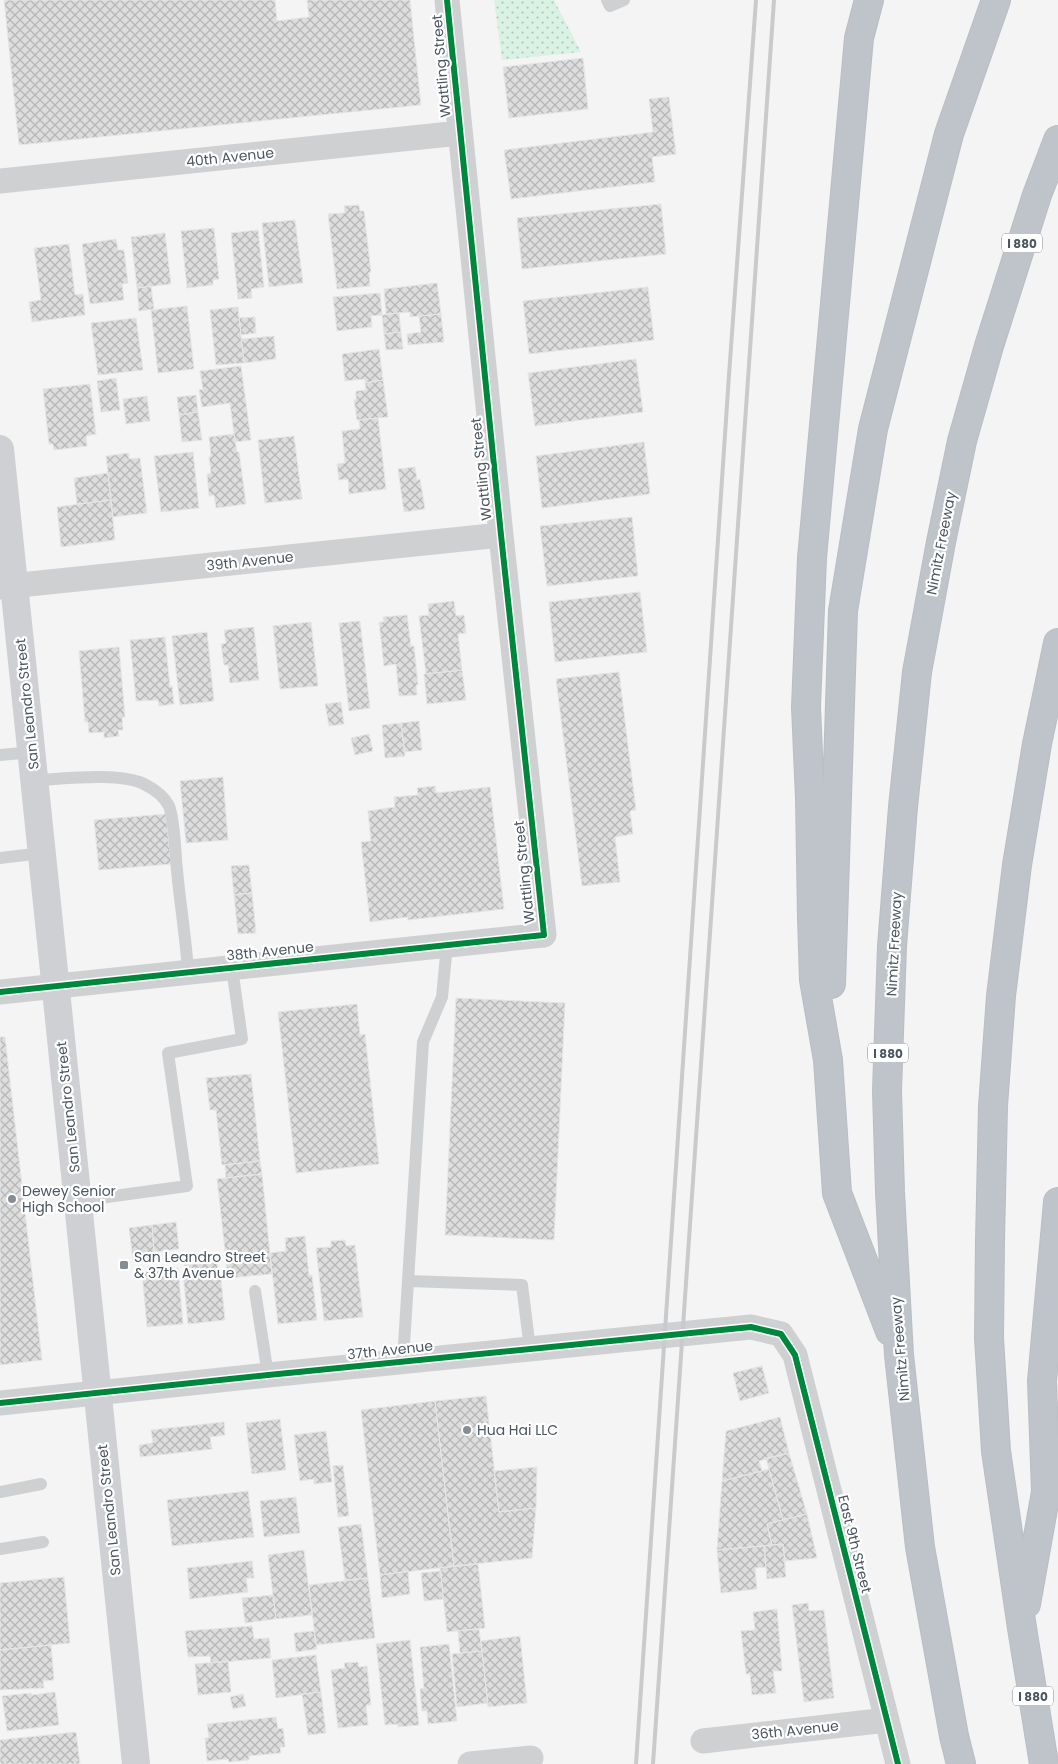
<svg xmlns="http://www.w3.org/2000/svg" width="1058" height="1764" font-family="Poppins,sans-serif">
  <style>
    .grass { fill: url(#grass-dots) }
    .building { fill: url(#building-cross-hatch); stroke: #e5e6e7 }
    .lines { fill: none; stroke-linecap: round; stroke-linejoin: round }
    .motorway-casing { stroke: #b9bec3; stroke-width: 30 }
    .service { stroke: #ced0d2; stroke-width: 12 }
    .minor { stroke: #ced0d2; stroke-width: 25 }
    .secondary { stroke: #ced0d4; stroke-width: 28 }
    .motorway { stroke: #bec4c9; stroke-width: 28 }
    .rail { stroke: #c9cacc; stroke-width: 4 }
    .cycleway-casing { stroke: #fff; stroke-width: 9 }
    .cycleway { stroke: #00873e; stroke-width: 6 }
    .poi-dot { fill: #868d94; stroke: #fff; stroke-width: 2 }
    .labels { text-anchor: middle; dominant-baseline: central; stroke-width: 4.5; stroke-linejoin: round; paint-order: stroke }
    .shield { fill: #fff; stroke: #808990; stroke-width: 1 }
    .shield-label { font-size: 12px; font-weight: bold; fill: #4a5661 }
    .street-label { font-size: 14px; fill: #4a5661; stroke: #fff }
    .poi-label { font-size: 14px; fill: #4a5661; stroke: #fff; text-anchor: start }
  </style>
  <defs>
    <pattern id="grass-dots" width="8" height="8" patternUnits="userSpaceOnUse" patternTransform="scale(1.25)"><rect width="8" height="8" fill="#d9f2e3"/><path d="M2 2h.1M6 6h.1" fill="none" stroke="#b2c7bb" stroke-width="1.8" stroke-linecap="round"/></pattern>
    <pattern id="building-cross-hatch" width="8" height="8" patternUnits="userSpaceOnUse" patternTransform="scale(1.25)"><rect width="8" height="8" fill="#ddddde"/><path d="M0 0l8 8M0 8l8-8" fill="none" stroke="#b5b6b7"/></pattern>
  </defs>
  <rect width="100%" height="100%" fill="#f4f4f4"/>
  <path class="grass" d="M494,0H554L581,52L502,60Z"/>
  <path class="building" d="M4,0H275L277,21L309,17L307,0H410L421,105L19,145Z
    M583,58L588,109L509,118L503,67Z
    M669,97L676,154L652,157L655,182L511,199L504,150L653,132L649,99Z
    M661,204L666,254L522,269L517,218Z
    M359,205L360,211H364L371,272H369L370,286L337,289L328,214L345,213L344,206Z
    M295,220L303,283L269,287L262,223Z
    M214,228L219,279L213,280V285L187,288L181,231Z
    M258,230L264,287L251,289L252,298L238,299L231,233Z
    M165,233L171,284L137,288L131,237Z
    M116,239L118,250H124L128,283L122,284L124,300L90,304L82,244Z
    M69,244L75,295L83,294L85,315L32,322L29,302L41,300L34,248Z
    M437,283L441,314L410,317V312L386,314L384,289Z
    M151,286L154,309L139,311L137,288Z
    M648,287L654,340L529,354L523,301Z
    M380,293L382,315L371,316L372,327L337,331L333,297Z
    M187,306L194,369L158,373L151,310Z
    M238,307L244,363L216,365L210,310Z
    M399,313L401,332L384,334L382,315Z
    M441,314L444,342L408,345L407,334L421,332L419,316Z
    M255,317L256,333L241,335L239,318Z
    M136,318L143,370L98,375L91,323Z
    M401,332L403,349L386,350L384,334Z
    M274,336L276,359L244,363L241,339Z
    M379,349L383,380L365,383V379L345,381L342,354Z
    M636,359L643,412L535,426L528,373Z
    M241,366L251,440L235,442L230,403L202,407L199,390L203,389L200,371Z
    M116,378L120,410L101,412L97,381Z
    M383,380L388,417L357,420L354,400H356V391L366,390L365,383Z
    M90,384L96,434L86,436L87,446L54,450L53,444H49L43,389Z
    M196,395L198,412L179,415L177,397Z
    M147,396L150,421L126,424L123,399Z
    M198,412L202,440L182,442L179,415Z
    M378,418L386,489L349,494L348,479L339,480L337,464L345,463L342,431L360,429L359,420Z
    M234,434L237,452H239L246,504L216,508L214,495L209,496L207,474L211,473L209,457L211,456L209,437Z
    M294,436L302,499L265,503L258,440Z
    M644,442L650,494L542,508L536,456Z
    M193,452L199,508L161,512L154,456Z
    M129,453V459L140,458L147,513L113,517L106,456Z
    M415,467L417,480L420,479L425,509L404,512L398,469Z
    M108,473L111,500L77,504L74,478Z
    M111,500L115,540L61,547L57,507Z
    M632,517L638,576L547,586L540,526Z
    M640,592L647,652L555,662L549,602Z
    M454,601L456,616L464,615L466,633L458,634L462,670L426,674L419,616L429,615L428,604Z
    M407,615L411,646H414L418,685H416L417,695L399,696L396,664L384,666L379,622H384L383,617Z
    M360,621L370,708L349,711L339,623Z
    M311,622L318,686L280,689L273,626Z
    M254,627L259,680L230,683L228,665H224L221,644L226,643L224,630Z
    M207,632L214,701L180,705L172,636Z
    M165,637L170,687L172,686L174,704L159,706L158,700L136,701L130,640Z
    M119,647L125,717H122L123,730H118L119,736L104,738V732L89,733L88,722H85L79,651Z
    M462,670L466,700L427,704L424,674Z
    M619,672L636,810L630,811L633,834L615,837L620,882L582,886L556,679Z
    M341,702L344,724L329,726L325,704Z
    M419,721L422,750L405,752L401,723Z
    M401,723L405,756L385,758L382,725Z
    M369,734L373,751L355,755L351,738Z
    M223,777L228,840L186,843L180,781Z
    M435,786L436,793L490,787L504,909L408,920V917L370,922L361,842L371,841L368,811L395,807L394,797L418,795L417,788Z
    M166,814L171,864L99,870L94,820Z
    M249,865L252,893L234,895L231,866Z
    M252,893L256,933L238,934L234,895Z
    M456,998L565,1003L554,1240L445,1235Z
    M357,1004L360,1035L365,1034L379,1164L296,1173L278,1012Z
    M0,1037H5L42,1360L0,1365Z
    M251,1074L260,1161L222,1165L216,1110H210L206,1078Z
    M260,1161L262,1174L226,1178L225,1165Z
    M262,1174L272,1274L228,1278L217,1179Z
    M176,1222L179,1249L154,1252L152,1225Z
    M152,1225L155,1259L133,1261L129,1228Z
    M305,1236L309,1275H312L317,1320L278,1324L270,1253L286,1251L285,1238Z
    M345,1240L346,1246L355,1245L363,1317L324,1321L316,1248L331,1247V1241Z
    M217,1262L218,1269H220L225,1320L188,1324L183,1273H185L184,1265Z
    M178,1268L183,1324L147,1327L142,1272Z
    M762,1366L769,1393L740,1401L733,1373Z
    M486,1396L499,1512L536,1508L532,1558L454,1566L435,1401Z
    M435,1401L454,1566L380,1575L361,1410Z
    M780,1417L789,1453L759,1461L762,1471L722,1481L726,1431Z
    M280,1419L286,1470L252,1474L246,1423Z
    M224,1422L225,1435L210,1437L212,1449L140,1457L139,1445L153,1443L151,1430Z
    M326,1431L332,1482L314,1484V1479L300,1481L294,1435Z
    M789,1453L807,1514L783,1520L766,1458Z
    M343,1465L349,1516L338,1517L333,1466Z
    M537,1467L536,1508L499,1512L494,1471Z
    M769,1469L783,1520L767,1524L772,1545L717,1550L722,1481Z
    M248,1491L254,1537L172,1546L167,1500Z
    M296,1497L300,1533L264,1537L260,1501Z
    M807,1514L817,1558L785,1561L783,1544L772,1545L767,1524Z
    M361,1524L368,1578L345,1580L338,1527Z
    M783,1544L786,1577L767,1579L764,1546Z
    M764,1546L766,1567L755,1568L757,1589L721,1593L717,1550Z
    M304,1550L312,1615L276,1619L268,1555Z
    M252,1561L254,1578H246L248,1592L190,1599L187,1568Z
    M478,1564L485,1628L447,1632L440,1568Z
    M408,1571L410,1594L382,1598L380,1575Z
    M441,1571L443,1599L424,1601L421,1573Z
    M64,1577L70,1643L0,1650V1583Z
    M368,1578L375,1638L316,1645L309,1585Z
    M273,1595L276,1619L245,1623L242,1598Z
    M808,1603L809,1611L824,1610L834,1698L804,1702L792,1605Z
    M777,1609L782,1671H773L776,1693L752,1695L750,1674H746L741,1631L755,1630L753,1612Z
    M252,1626L254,1639L269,1638L271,1658L211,1663L210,1656L188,1657L185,1631Z
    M479,1629L482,1651L460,1653L458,1631Z
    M314,1631L317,1649L296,1652L294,1633Z
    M520,1636L527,1703L488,1707L481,1641Z
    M410,1640L419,1725L398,1727V1724L385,1725L376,1644Z
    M449,1644L457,1721L428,1724L427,1711H422L420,1689L424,1688L420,1647Z
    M51,1645L54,1680L43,1681L44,1688L0,1690V1650Z
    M482,1651L488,1703L457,1707L452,1654Z
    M316,1655L321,1692L276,1698L272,1660Z
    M228,1661L231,1692L198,1695L195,1664Z
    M358,1662L359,1667L367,1666L371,1705H366L368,1725L338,1728L331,1670L345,1668L344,1663Z
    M55,1692L59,1725L7,1731L2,1696L31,1693L32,1695Z
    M321,1692L326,1733L308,1735L302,1694Z
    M243,1694L246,1706L233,1709L230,1697Z
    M276,1717L278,1729L283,1728L285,1747H280L281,1753L249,1756V1760L229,1762L228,1759L207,1761L205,1738H209L207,1724Z
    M76,1732L80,1764H0V1740Z"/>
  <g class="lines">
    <defs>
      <path id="motorway" d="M869,0L859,38L812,558L806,707L810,798L812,918L814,980L828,1060L837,1193L890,1331
        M831,984L843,611L873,429L949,134L996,0
        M1026,1604L1046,1492L1042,1381L1058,1202
        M961,1764L954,1736L920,1547L899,1355L890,1192L887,1091L892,946L903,807L917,672L941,542L962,441L989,346L1037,195L1058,140
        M1044,1764L1022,1628L996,1451L989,1338L990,1241L993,1106L1001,996L1017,865L1037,744L1058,643"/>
    </defs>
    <use href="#motorway" class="motorway-casing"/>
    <path class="service" d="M607,0L610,6L624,0
      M0,755L32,752
      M35,780C63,779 119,772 144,784C154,789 164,796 169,806C175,821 175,854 177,870C180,904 186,938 188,972
      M0,858L42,853
      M78,1201L187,1186L168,1053L242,1039L232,968
      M408,1281L423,1042L442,997L447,945
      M255,1291L268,1375
      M403,1361L408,1281L522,1285L530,1349
      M0,1492L41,1484
      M0,1549L43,1542"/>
    <path class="minor" d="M0,181L460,133
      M0,587L501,535
      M0,992L544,935L501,535L447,0
      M0,1403L268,1375L751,1327L781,1334L795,1355L898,1764
      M703,1741L887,1720
      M470,1764L531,1758"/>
    <path class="secondary" d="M0,449L136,1764"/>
    <use href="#motorway" class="motorway"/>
    <path class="rail" d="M636,1764L729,375L756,0
      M653,1764L774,0"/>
    <defs>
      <path id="cycleway" d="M0,992L544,935L501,535L447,0
        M0,1403L268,1375L751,1327L781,1334L795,1355L898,1764"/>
    </defs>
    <use href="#cycleway" class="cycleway-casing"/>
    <use href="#cycleway" class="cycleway"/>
  </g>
  <g class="poi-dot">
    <circle cx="12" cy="1199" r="5"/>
    <rect x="119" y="1260" width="10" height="10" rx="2.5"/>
    <circle cx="467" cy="1430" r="5"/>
  </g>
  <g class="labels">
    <g class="shield">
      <rect x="1002" y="233.5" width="40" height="19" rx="4"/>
      <rect x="868" y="1043.5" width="40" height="19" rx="4"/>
      <rect x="1013" y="1686.5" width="40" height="19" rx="4"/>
    </g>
    <g class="shield-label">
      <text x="1022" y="243">I 880</text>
      <text x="888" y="1053">I 880</text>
      <text x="1033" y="1696">I 880</text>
    </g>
    <g class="street-label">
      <text transform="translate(441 66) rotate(-95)">Wattling Street</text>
      <text transform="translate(230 157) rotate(-6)">40th Avenue</text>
      <text transform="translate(481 469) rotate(-96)">Wattling Street</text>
      <text transform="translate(941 543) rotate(-79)">Nimitz Freeway</text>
      <text transform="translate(250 561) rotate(-6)">39th Avenue</text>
      <text transform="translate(27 704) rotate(-96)">San Leandro Street</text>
      <text transform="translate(524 872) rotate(-96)">Wattling Street</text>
      <text transform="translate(894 944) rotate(-87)">Nimitz Freeway</text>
      <text transform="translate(270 951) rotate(-6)">38th Avenue</text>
      <text transform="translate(68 1107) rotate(-96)">San Leandro Street</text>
      <text transform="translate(900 1349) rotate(-95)">Nimitz Freeway</text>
      <text transform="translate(390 1350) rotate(-6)">37th Avenue</text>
      <text transform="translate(109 1510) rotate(-96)">San Leandro Street</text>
      <text transform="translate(855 1544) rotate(76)">East 9th Street</text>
      <text transform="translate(795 1730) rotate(-6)">36th Avenue</text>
    </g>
    <g class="poi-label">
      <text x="22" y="1191">Dewey Senior<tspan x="22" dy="16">High School</tspan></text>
      <text x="134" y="1257">San Leandro Street<tspan x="134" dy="16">&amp; 37th Avenue</tspan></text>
      <text x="477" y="1430">Hua Hai LLC</text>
    </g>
  </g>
</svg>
